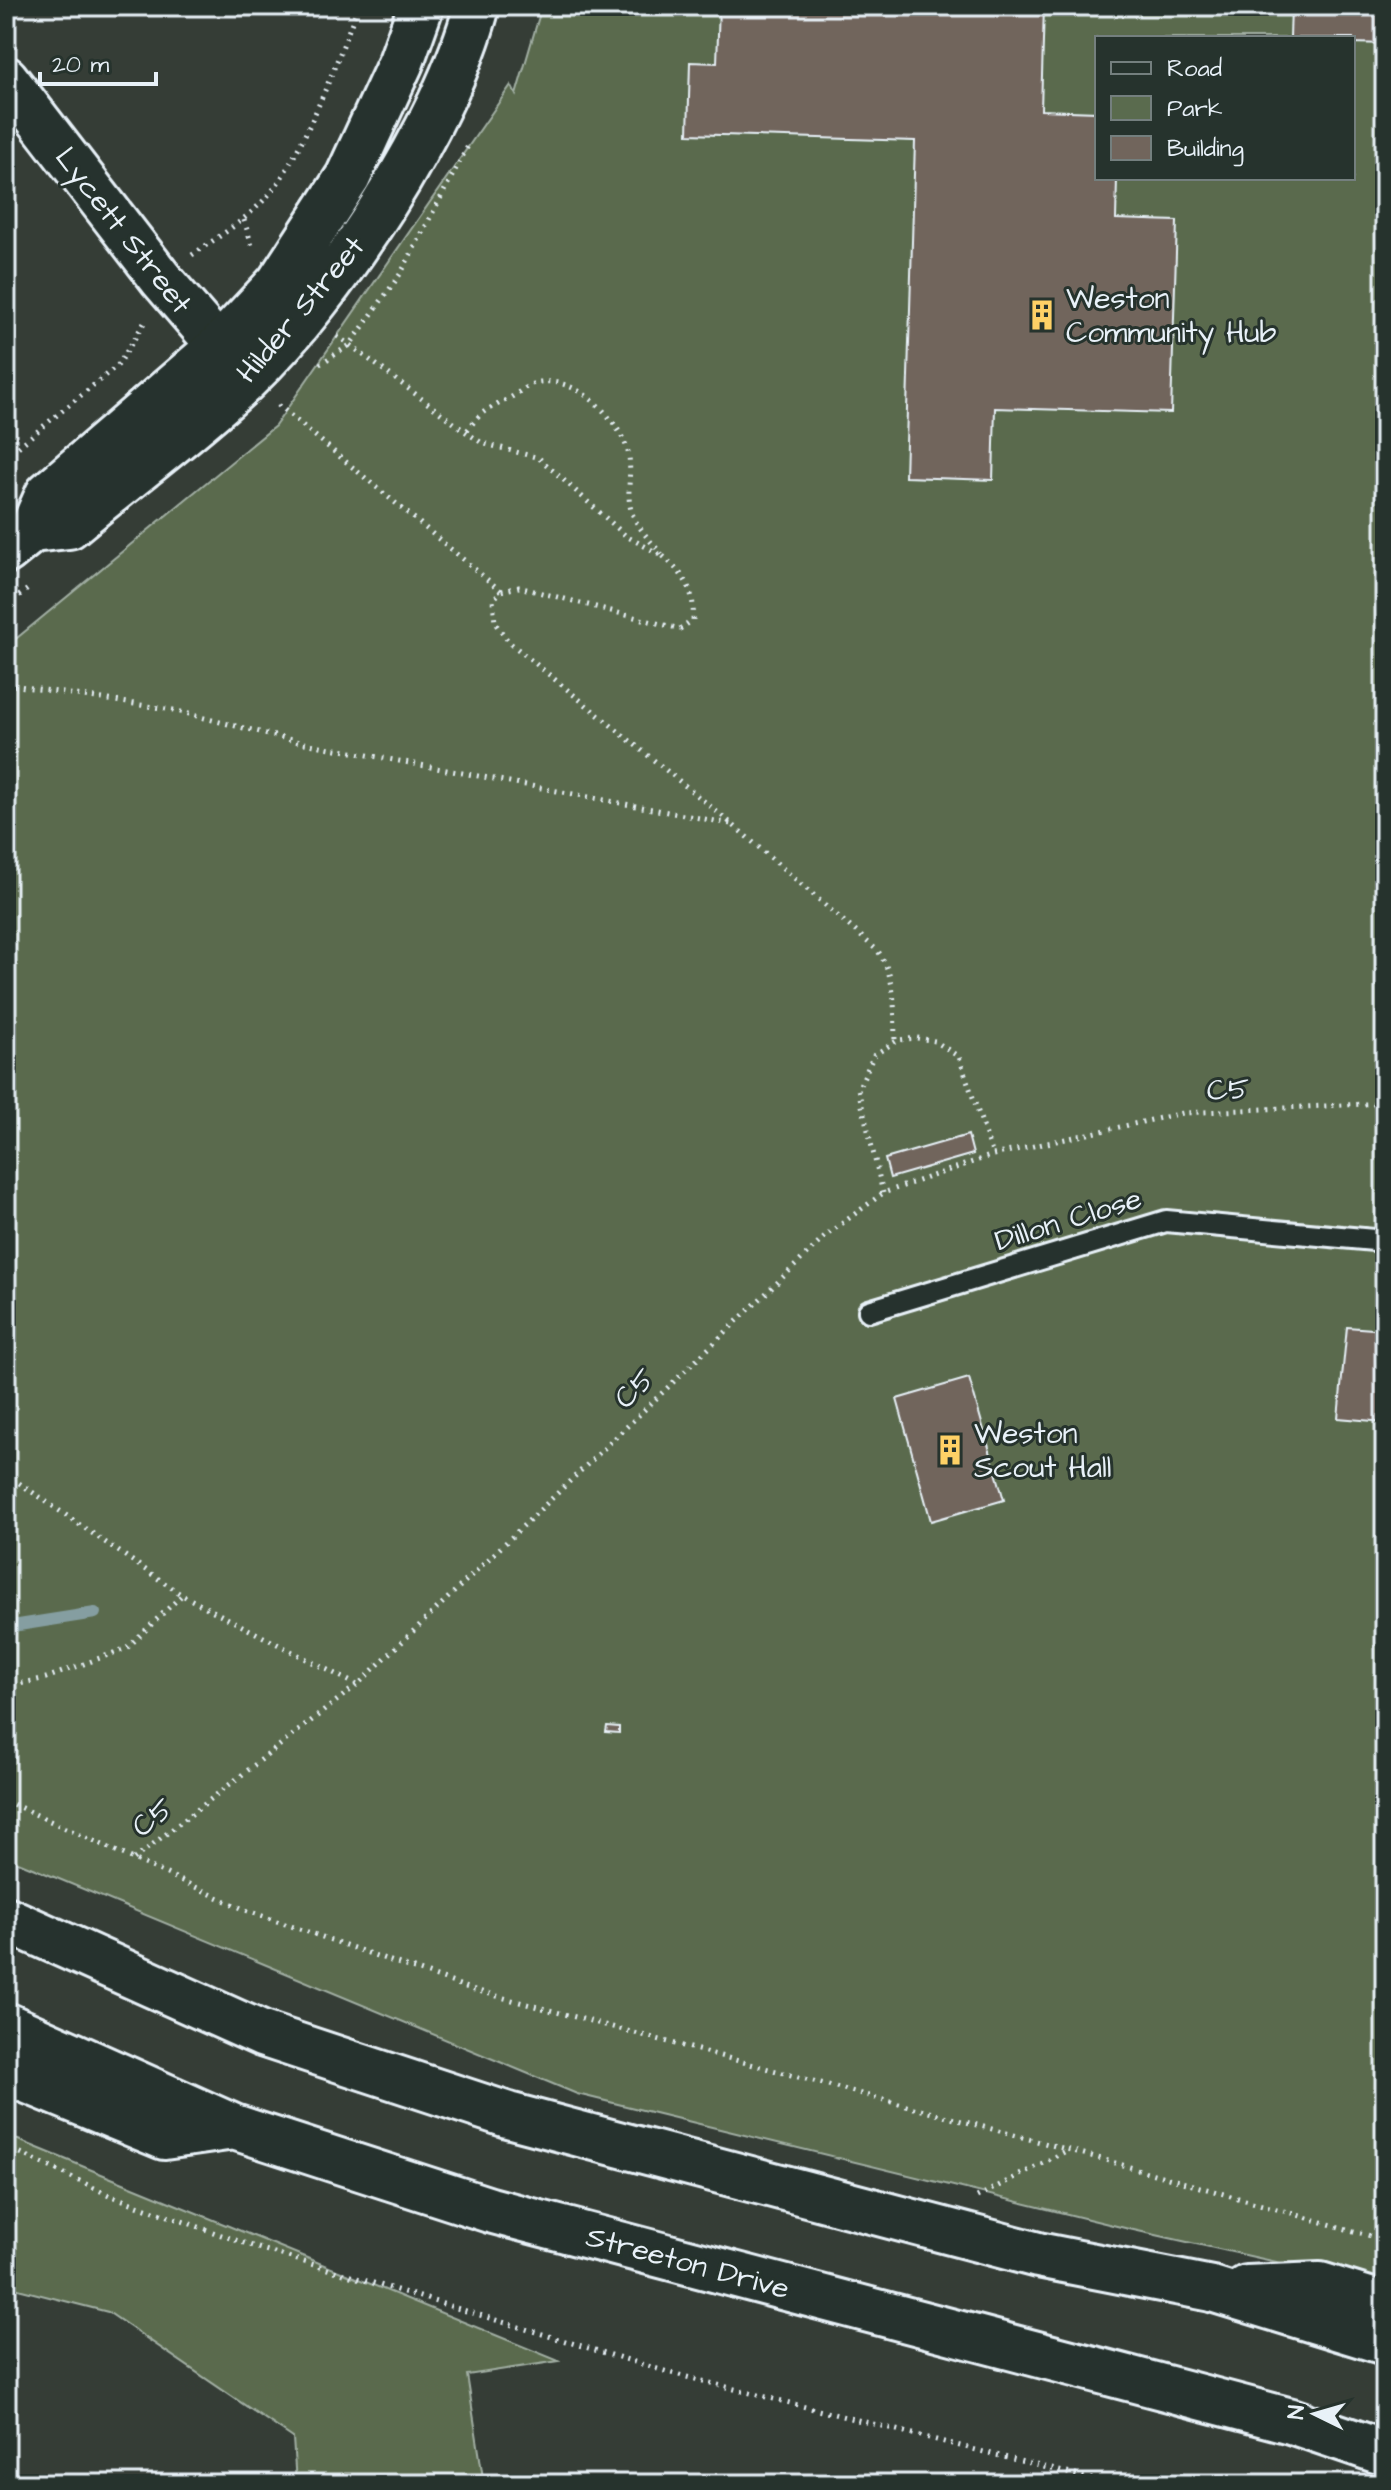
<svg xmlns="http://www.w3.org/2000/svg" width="1391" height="2490" font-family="'Architects Daughter',sans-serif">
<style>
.green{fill:#5a6b4e;stroke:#a1aea3;stroke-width:2;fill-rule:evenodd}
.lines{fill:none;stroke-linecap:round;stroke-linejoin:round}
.stream{stroke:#859ea1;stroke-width:12}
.building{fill:#71655c;stroke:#e8f1f8;stroke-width:2}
.service-casing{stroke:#e8f1f8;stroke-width:26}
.minor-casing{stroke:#e8f1f8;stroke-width:48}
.tertiary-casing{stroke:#e8f1f8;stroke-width:50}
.primary-casing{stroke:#e8f1f8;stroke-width:50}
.path{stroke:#e8f1f8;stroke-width:5;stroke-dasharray:2 6;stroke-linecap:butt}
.service{stroke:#26332d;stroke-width:20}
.minor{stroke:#26332d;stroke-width:42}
.tertiary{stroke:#26332d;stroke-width:44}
.primary{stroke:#26332d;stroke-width:44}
.labels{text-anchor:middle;stroke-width:6;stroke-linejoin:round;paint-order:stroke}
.street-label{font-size:30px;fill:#e8f1f8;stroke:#26332d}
.poi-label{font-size:30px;fill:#e8f1f8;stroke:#26332d;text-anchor:start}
</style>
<rect width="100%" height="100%" fill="#353d36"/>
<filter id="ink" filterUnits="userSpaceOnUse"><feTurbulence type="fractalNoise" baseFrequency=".0125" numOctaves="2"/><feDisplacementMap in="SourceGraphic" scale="16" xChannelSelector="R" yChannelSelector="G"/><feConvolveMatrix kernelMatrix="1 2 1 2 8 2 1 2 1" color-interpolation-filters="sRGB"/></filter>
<g filter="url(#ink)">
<!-- green -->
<path class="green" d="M542 6H1385V2292L1326 2273 1129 2229 577 2094 6 1857V647L275 426 511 85 516 95ZM1097 38H1353V178H1097Z
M6 2135 559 2361 467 2375 484 2484H296L293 2438 108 2312 6 2286Z"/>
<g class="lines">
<!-- stream -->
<path class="stream" d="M6 1627 95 1613"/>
</g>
<!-- building -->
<path class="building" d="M719 6H1044L1041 110 1097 112V178H1117L1116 219 1177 221 1171 413 995 408 993 480 905 477 915 141 688 134 690 62 717 63Z
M1291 6H1385V44L1353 43V38H1290Z
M968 1135 973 1154 890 1178 885 1159Z
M1347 1327 1385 1330V1422L1338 1418Z
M969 1378 1004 1500 931 1521 897 1399Z
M607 1726 619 1727V1733L606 1732Z"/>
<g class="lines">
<!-- service casing -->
<g class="service-casing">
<path id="service" d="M869 1311 1166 1221 1385 1241"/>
</g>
<!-- minor casing -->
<g class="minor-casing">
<path id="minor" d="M6 78 161 279 243 374"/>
</g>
<!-- tertiary casing -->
<g class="tertiary-casing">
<path id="tertiary" d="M32 530 69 526C127 477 191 431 246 379 336 293 445 126 477 6
M6 551 32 530 48 494 219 347 279 283 348 177 401 62 421 6"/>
</g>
<!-- primary casing -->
<g class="primary-casing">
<path id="primary" d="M6 1919 262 2034 508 2115 1038 2255 1212 2289 1385 2342
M6 2025 234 2127 490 2210 1291 2421 1385 2453
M6 2072 164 2137 234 2127
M1247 2288 1320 2285 1385 2305"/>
</g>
<!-- path -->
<path class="path" d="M244 220 253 249
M192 255C224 233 259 212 280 180 311 132 338 59 358 6
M337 336 350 345 466 432 482 443 539 458 626 536 663 556C652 542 636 527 631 510 625 488 635 465 625 443 611 412 577 378 540 382 528 383 518 394 508 399 484 412 484 408 466 432
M320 364 350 345 401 273 469 144
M278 405 501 591
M6 457 119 364 144 323
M663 556C685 576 695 589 693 620L680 629 519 587 501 591 493 600 495 623 509 642 732 824 878 951C897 980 894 1008 895 1042
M6 605 28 589
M6 684 173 710 299 742 731 824
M883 1193 858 1089 874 1055 898 1040 917 1038 935 1041 959 1057 993 1155
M6 1474 182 1595 357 1685
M6 1687 46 1678 127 1648 182 1595
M6 1801 248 1911 471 1989 1070 2150 1385 2240
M134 1859 357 1685 828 1234 883 1193 993 1155 1183 1113 1385 1103
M6 2146 109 2195 258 2248 671 2373 1111 2484
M977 2197 1068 2150"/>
<!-- service -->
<use href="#service" class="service"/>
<!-- minor -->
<use href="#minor" class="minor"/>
<!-- tertiary -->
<use href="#tertiary" class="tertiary"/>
<!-- primary -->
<use href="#primary" class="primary"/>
</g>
</g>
<!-- icons -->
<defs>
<g id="building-bare" transform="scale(2.4)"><path d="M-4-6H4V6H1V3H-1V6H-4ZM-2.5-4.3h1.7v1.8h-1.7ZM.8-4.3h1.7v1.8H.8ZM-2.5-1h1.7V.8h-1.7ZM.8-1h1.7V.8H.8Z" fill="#ffd166" stroke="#26332d" stroke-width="2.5" paint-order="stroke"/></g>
</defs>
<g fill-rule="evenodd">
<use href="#building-bare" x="1042" y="315"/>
<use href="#building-bare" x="950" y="1450"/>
</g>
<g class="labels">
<!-- street labels -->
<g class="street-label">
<text transform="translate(124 230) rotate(52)" y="10">Lycett Street</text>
<text transform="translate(300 309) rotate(-50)" y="10">Hilder Street</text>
<text transform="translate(1228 1089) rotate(-3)" y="10">C5</text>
<text transform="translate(1068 1219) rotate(-17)" y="10">Dillon Close</text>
<text transform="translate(634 1388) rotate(-44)" y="10">C5</text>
<text transform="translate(152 1817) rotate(-38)" y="10">C5</text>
<text transform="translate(688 2262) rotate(15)" y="10">Streeton Drive</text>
</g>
<!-- poi labels -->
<g class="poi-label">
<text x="1066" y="308">Weston<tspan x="1066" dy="34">Community Hub</tspan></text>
<text x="974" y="1443">Weston<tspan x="974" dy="34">Scout Hall</tspan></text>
</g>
</g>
<!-- margin -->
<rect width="1391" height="2490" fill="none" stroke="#26332d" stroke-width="32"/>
<rect x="16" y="16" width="1359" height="2458" fill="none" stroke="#e8f1f8" stroke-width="3" filter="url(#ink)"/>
<!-- legend -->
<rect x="1095" y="36" width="260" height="144" fill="#26332d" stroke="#747f7e" stroke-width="2"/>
<rect x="1111" y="62" width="40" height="12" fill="#26332d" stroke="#747f7e" stroke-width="2"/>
<text x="1167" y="76" font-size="24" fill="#e8f1f8">Road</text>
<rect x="1111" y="96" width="40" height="24" fill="#5a6b4e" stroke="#747f7e" stroke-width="2"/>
<text x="1167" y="116" font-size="24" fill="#e8f1f8">Park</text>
<rect x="1111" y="136" width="40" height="24" fill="#71655c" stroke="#747f7e" stroke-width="2"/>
<text x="1167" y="156" font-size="24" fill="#e8f1f8">Building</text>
<!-- north arrow -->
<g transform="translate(1315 2414) rotate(275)" stroke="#26332d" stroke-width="6" paint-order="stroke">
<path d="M0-6L14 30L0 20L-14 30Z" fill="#e8f1f8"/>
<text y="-12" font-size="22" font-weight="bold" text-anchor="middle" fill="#e8f1f8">N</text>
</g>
<!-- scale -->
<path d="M40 72v12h116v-12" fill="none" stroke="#e8f1f8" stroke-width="4"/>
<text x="52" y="72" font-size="24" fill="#e8f1f8" stroke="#26332d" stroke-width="6" paint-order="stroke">20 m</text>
</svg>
